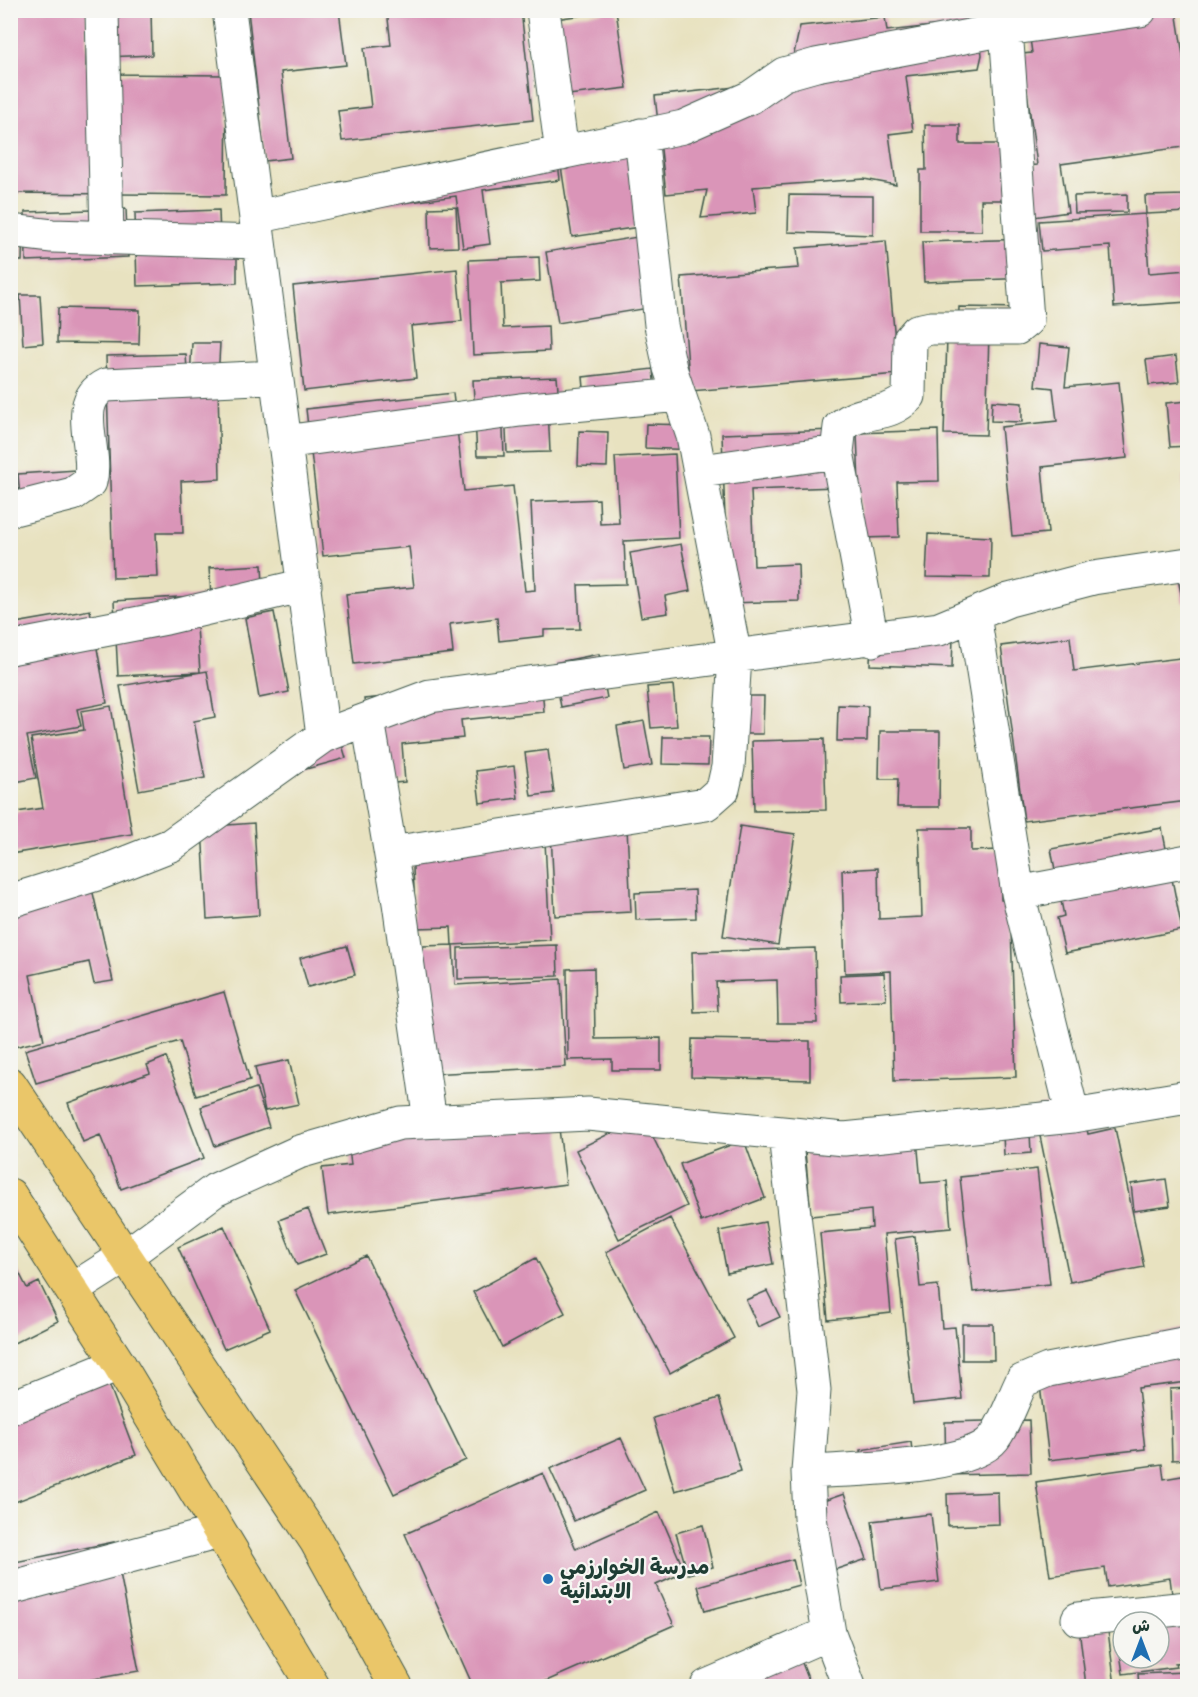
<svg xmlns="http://www.w3.org/2000/svg" width="1198" height="1697" font-family="'Gochi Hand','Playpen Sans Arabic',sans-serif">
<style>
.building{fill:#da95b8}
.lines{fill:none;stroke-linecap:round;stroke-linejoin:round}
.street-casing{stroke:#3d5649;stroke-width:35}
.primary-casing{stroke:#3d5649;stroke-width:35}
.street{stroke:#fff;stroke-width:33}
.primary{stroke:#eac669;stroke-width:33}
.poi-dot{fill:#1f6fb2;stroke:#f6f6f2;stroke-width:2}
.labels{text-anchor:middle;stroke-width:4.5;stroke-linejoin:round;paint-order:stroke}
.poi-label{font-size:21px;font-weight:bold;fill:#1f3d34;stroke:#f6f6f2;text-anchor:start}
</style>
<rect width="100%" height="100%" fill="#f6f6f2"/>
<filter id="ink" filterUnits="userSpaceOnUse"><feTurbulence type="fractalNoise" baseFrequency=".0167" numOctaves="2"/><feDisplacementMap in="SourceGraphic" scale="12" xChannelSelector="R" yChannelSelector="G"/><feConvolveMatrix kernelMatrix="1 2 1 2 8 2 1 2 1" color-interpolation-filters="sRGB"/></filter>
<filter id="wash" filterUnits="userSpaceOnUse"><feTurbulence type="fractalNoise" baseFrequency=".008" numOctaves="4" result="noise"/><feDisplacementMap in="SourceGraphic" scale="24" xChannelSelector="R" yChannelSelector="G"/><feGaussianBlur stdDeviation="1.35" result="paint"/><feColorMatrix in="noise" values="0 0 0 0 0 0 0 0 0 0 0 0 0 0 0 0 0 1.4 0 .05"/><feComposite in="paint" operator="in"/></filter>
<g filter="url(#wash)">
<rect width="100%" height="100%" fill="#e8e2c0"/>
<g id="blocks">
<!-- building -->
<path class="building" d="M10 10H87L86 66H103V74L227 75 226 195 10 193Z
M104 10H151L152 55 106 57Z
M248 10H339L346 65 281 72 291 158 265 161Z
M387 10H521L533 120 342 141 338 111 371 107 364 48 391 45Z
M616 10 627 88 560 96 549 20Z
M1073 10H1176L1188 88V212L1146 214 1145 196 1185 195 1183 147 1061 164 1068 212 1034 217 1027 166 1037 165 1022 54 1032 53 1027 17Z
M885 17 887 31 978 21 982 55 979 68 906 76 913 131 889 134 896 185 864 179 753 187 756 213 701 218 707 190 666 194 655 96 788 81 800 26Z
M925 125H960V144H1016V200H981L982 231H920V170H926Z
M631 135 646 226 572 237 558 147Z
M557 153 560 180 483 190 490 244 463 248 456 196 343 211 339 182Z
M1127 194V212L1075 213 1074 196Z
M789 195 873 196V235L788 232Z
M456 207 458 247 430 248 429 208Z
M126 209 128 257 26 261 25 212Z
M219 210 220 238 237 237V283L137 286 135 213Z
M1145 214 1149 273 1188 270V302L1114 307 1110 246 1042 251 1039 221Z
M10 216H23L22 261H10Z
M637 237 649 308 558 323 546 252Z
M1030 239 1031 278 924 282 922 242Z
M886 241 898 374 690 391 681 277 799 268 797 248Z
M539 257 540 281 501 283 503 328 548 326 549 351 473 355 469 260Z
M457 269 462 321 411 326 416 378 304 391 293 286Z
M20 295H40L43 343 23 345Z
M959 307 1032 308 989 334 986 435 944 434 947 337H958Z
M58 308 140 310 139 344 57 343Z
M192 343H220L218 380 190 378Z
M1039 344 1069 347 1065 387 1119 382 1127 458 1042 467 1048 533 1012 536 1001 427 1057 421 1053 388 1035 386Z
M186 354 188 386 218 385 220 479 181 481 183 533H156L158 577 113 578 106 356Z
M1176 356 1179 382 1149 385 1146 360Z
M653 369 655 391 585 399 583 377Z
M557 377 559 402 502 404 504 456H477L473 380Z
M453 393 464 491 513 486 525 591 535 590 531 502 599 499 600 524 619 523 615 457 675 454 679 538 624 541 626 584 578 585 580 629 544 630V636L499 641 497 618 450 624 453 653 354 664 346 594 414 587 409 547 323 556 306 409Z
M992 401 1022 403V422L991 421Z
M1188 401V446L1170 447 1166 403Z
M548 407 550 452 507 453 505 408Z
M646 424 696 425 695 450 645 448Z
M835 430 837 487 751 490 754 566 798 564 799 601 728 603 722 434Z
M938 430 939 481 897 482 899 537 861 538 857 433Z
M579 431 608 432 607 467 578 466Z
M76 470 77 494 20 498 18 474Z
M1188 476V507H1185L1183 477Z
M928 534 991 537 990 578 926 577Z
M681 544 690 591 665 596 668 613 641 617 630 553Z
M1188 553V602L1183 603 1173 555Z
M262 565 264 607 196 611 200 672 118 676 114 601 211 595 209 568Z
M90 610 107 703 77 709 81 726 27 736 36 778 10 783V624Z
M274 612 289 692 259 698 245 618Z
M871 635 953 637 952 668 870 665Z
M1070 637 1074 671 1188 657V801L1024 821 1001 646Z
M599 654 607 698 561 707 553 663Z
M207 671 215 717 194 721 205 778 139 790 120 686Z
M541 671 544 712 461 720 463 738 402 744 405 782 372 785 364 699 459 690Z
M673 685 677 726 651 728 647 687Z
M736 696H764L763 734H735Z
M838 705 868 706 867 741H837Z
M111 706 132 834 10 854V813L43 808 31 738 84 730 81 711Z
M644 721 652 765 624 770 617 726Z
M338 731 346 758 292 773Z
M880 731H940L939 807H897L898 779H879Z
M663 737H709L708 765 662 764Z
M824 739 826 810 754 811 752 741Z
M548 750 554 793 531 796 525 753Z
M514 766 518 798 480 803 476 771Z
M254 823 259 915 207 919 202 827Z
M740 826 795 834 778 945 723 936Z
M627 828 631 912 555 916 551 832Z
M919 828H971V851L1000 850 1001 900H1010L1016 1077 894 1081 891 971 845 973 842 870 878 868 879 919 922 917Z
M1162 828 1182 930 1065 953 1057 918 1064 916 1051 849Z
M545 841 550 940 452 945 451 927 416 928 412 848Z
M88 871 113 981 94 984 89 962 30 975 44 1040 10 1048V888Z
M695 890 696 918 636 920 635 893Z
M453 945 455 985 561 979 566 1067 429 1074 423 946Z
M557 945 558 976 458 979V948Z
M347 946 355 975 308 987 300 958Z
M815 948 817 1023H778L777 980 716 982 718 1011 694 1012 692 952Z
M594 968 595 1039 661 1038V1070H612V1059L568 1060 567 969Z
M884 973 886 1000 841 1002 840 975Z
M224 992 250 1080 196 1096 180 1041 36 1083 25 1050Z
M692 1039 810 1041V1080L691 1077Z
M166 1057 204 1158 121 1189 100 1135 83 1142 68 1103 150 1073 147 1065Z
M289 1060 299 1104 265 1111 255 1067Z
M256 1088 269 1127 215 1146 201 1107Z
M1080 1097 1088 1134 1115 1128 1144 1267 1070 1282 1034 1107Z
M1029 1112 1031 1153 1004 1155 1002 1113Z
M557 1113 566 1184 328 1215 322 1168 351 1165 348 1140Z
M643 1117 687 1206 619 1239 576 1150Z
M917 1139 921 1183 947 1181 951 1228 884 1234 891 1313 828 1320 820 1233 872 1228 871 1210 811 1216 805 1151Z
M744 1140 765 1198 701 1222 680 1164Z
M1037 1169 1050 1284 973 1292 960 1177Z
M1166 1179 1170 1206 1134 1211 1131 1184Z
M308 1209 326 1254 297 1265 279 1220Z
M670 1218 734 1338 670 1373 606 1252Z
M765 1222 773 1264 727 1273 719 1231Z
M224 1226 270 1329 224 1349 178 1247Z
M915 1236 920 1287 938 1285 942 1328 955 1327 962 1399 913 1404 895 1239Z
M10 1255 27 1288 39 1282 58 1321 10 1345Z
M366 1256 466 1460 394 1494 295 1290Z
M536 1258 565 1313 502 1347 473 1292Z
M767 1291 780 1317 758 1327 746 1300Z
M962 1324H993L994 1360H962Z
M1188 1328V1382L1138 1388 1145 1449 1049 1460 1037 1360Z
M101 1363 136 1455 10 1504V1397Z
M1188 1388V1459L1172 1460 1170 1389Z
M719 1398 741 1471 675 1491 653 1418Z
M1029 1420 1031 1473 946 1475 945 1422Z
M621 1438 645 1490 574 1521 550 1469Z
M911 1442 915 1476 866 1483 860 1450Z
M1162 1464 1164 1479 1188 1475V1592L1172 1594 1170 1578 1108 1587 1105 1568 1050 1576 1036 1482Z
M543 1473 576 1549 659 1512 685 1572 656 1585 674 1625 535 1686H473L405 1534Z
M998 1492 999 1524 948 1526 947 1494Z
M844 1494 867 1559 834 1570 812 1505Z
M931 1514 939 1582 881 1589 872 1521Z
M703 1525 713 1567 688 1574 676 1533Z
M114 1542 139 1671 55 1686H10V1563Z
M793 1559 799 1585 705 1611 698 1586Z
M1188 1614V1662L1175 1663 1176 1667 1123 1674 1116 1624 1123 1623V1658H1159V1622Z
M1106 1615 1115 1686H1086L1078 1619Z
M797 1650 811 1686H699Z
M1185 1672V1686H1139L1138 1674Z"/>
</g>
</g>
<g filter="url(#ink)">
<use href="#blocks" fill-opacity="0" stroke="#3d5649" stroke-width="1.5"/>
<g class="lines">
<!-- street casing -->
<g class="street-casing">
<path id="street" d="M102 10 107 238
M229 10 323 736
M543 10 562 153
M256 217 683 127 751 97 784 74 816 65 1006 29 1140 10
M10 231 52 236 259 242
M284 442 520 410 679 395
M837 452 872 640
M701 471 837 452 840 427C865 406 886 420 909 396L910 339 917 331 931 328H1017L1027 320 1006 29
M10 510 73 494 90 482C99 450 70 402 106 385L276 377
M974 615 1018 893 1073 1116
M10 648 166 618 305 585
M368 720 399 903 430 1121
M391 853 706 804 723 789 728 767 735 657 693 436 670 368 661 325 641 135
M1018 893 1188 861
M10 901 100 873 171 845 323 736 430 696 939 629 1009 600 1093 578 1188 564
M72 1290 127 1255 215 1190 299 1152 400 1123 588 1114 844 1139 1073 1116 1188 1097
M10 1408 119 1364
M808 1472C847 1469 970 1470 994 1438 1006 1422 1013 1399 1022 1381L1048 1370 1188 1343
M10 1588 219 1532
M1078 1619 1188 1608
M829 1633 849 1686
M707 1686 829 1633 810 1518 808 1472 814 1390 785 1135"/>
</g>
<!-- primary casing -->
<g class="primary-casing">
<path id="primary" d="M10 1084 316 1541 396 1686
M10 1195 119 1364 313 1686"/>
</g>
<!-- street -->
<use href="#street" class="street"/>
<!-- primary -->
<use href="#primary" class="primary"/>
</g>
</g>
<!-- markers -->
<circle class="poi-dot" cx="548" cy="1579" r="6"/>
<g class="labels">
<!-- poi labels -->
<g class="poi-label">
<text x="560" y="1574">مدرسة الخوارزمي<tspan x="560" dy="24">الابتدائية</tspan></text>
</g>
</g>
<!-- margin -->
<rect width="1198" height="1697" fill="none" stroke="#f6f6f2" stroke-width="36"/>
<!-- north arrow -->
<g transform="translate(1141 1640)"><circle r="28" fill="#f6f6f2" stroke="#a0aca6" stroke-width="1.5"/>
<path d="M0-4.5L10 22L0 15L-10 22Z" fill="#1f6fb2"/>
<text y="-9" font-size="16" font-weight="bold" text-anchor="middle" fill="#1f3d34">ش</text>
</g>
</svg>
